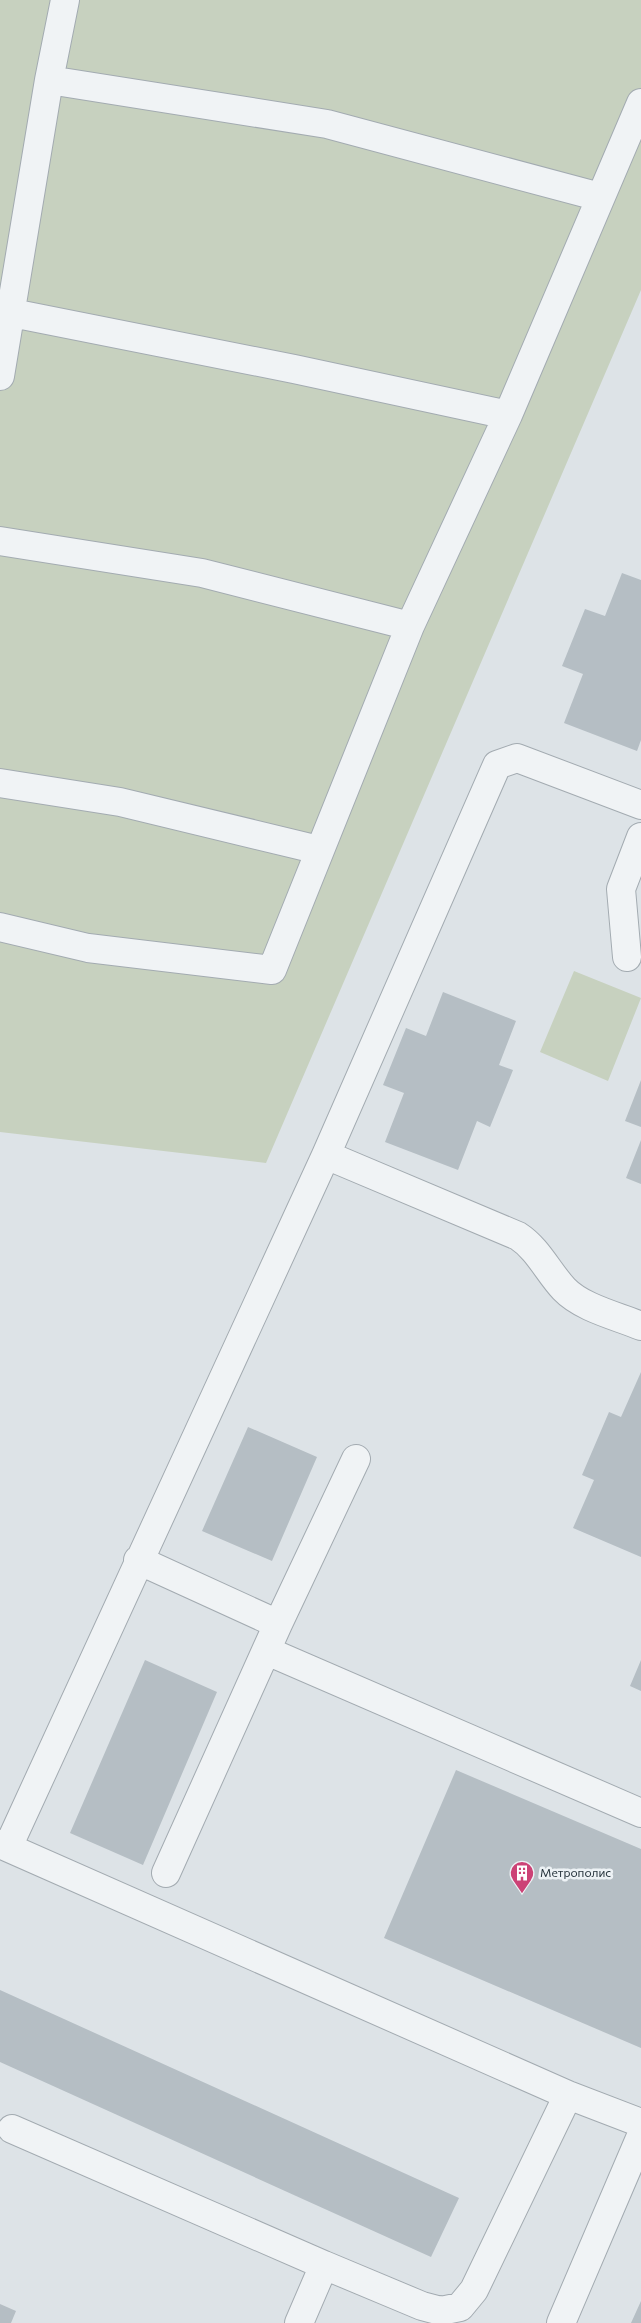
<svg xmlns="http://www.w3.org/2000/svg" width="641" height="2323" font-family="Commissioner,sans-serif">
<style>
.green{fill:#c7d1bf}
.building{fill:#b5bec4}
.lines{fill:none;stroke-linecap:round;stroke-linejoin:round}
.minor-casing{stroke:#a3abb1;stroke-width:30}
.minor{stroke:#f0f3f5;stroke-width:28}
.labels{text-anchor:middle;stroke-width:5;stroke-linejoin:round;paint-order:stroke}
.poi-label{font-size:12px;fill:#27343d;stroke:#edf2f5;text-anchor:start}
</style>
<rect width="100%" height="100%" fill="#dde3e7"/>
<!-- green -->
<path class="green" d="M0 0H641V290L266 1163 0 1132Z
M574 971 641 998 608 1081 540 1052Z"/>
<!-- building -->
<path class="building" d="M622 573 641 580V740L637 751 564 723 583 674 562 666 585 609 605 616Z
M443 992 516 1021 499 1065 513 1070 490 1127 477 1121 458 1170 385 1142 404 1093 383 1085 406 1028 426 1036Z
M641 1080V1127L625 1121Z
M641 1140V1184L626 1178Z
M641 1372V1557L573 1528 594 1480 582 1475 609 1412 621 1417Z
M248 1427 317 1457 272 1561 202 1531Z
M145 1660 217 1692 143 1865 70 1833Z
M641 1660V1691L630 1686Z
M456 1770 641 1849V2048L384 1938Z
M0 1990 459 2198 431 2257 0 2062Z
M641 2301V2323H631Z
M0 2304 16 2311 11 2323H0Z"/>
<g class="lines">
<!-- minor casing -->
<g class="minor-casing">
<path id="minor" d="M49 80 327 124 600 197
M12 313 294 369 508 415
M0 376 49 80 65 0
M0 541 202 573 410 626
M0 783 120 802 319 850
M0 927 88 948 272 970 410 626 508 415 641 103
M627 957 621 889 641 837
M326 1155 518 1236C538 1249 548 1272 564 1289 582 1308 617 1316 641 1326
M138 1560 278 1624
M267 1651 641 1813
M0 1844 568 2095 641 2123
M8 1847 326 1155 497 765 517 758 641 805
M166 1873 278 1624 356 1459
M12 2129 324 2265
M299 2323 324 2265 422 2306 441 2311 460 2307 474 2290 568 2095
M561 2323 641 2136"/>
</g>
<!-- minor -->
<use href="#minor" class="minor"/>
</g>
<!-- icons -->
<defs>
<g id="building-pin" transform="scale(1.25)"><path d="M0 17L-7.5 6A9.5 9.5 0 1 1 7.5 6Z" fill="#cc4276" stroke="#edf2f5"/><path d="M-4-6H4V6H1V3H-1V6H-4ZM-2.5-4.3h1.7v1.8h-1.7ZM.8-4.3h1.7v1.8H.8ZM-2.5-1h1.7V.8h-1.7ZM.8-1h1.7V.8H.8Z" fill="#fff"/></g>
</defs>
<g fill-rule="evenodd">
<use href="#building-pin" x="522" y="1873"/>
</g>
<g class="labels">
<!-- poi labels -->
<g class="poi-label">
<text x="540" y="1877">Метрополис</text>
</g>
</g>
</svg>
